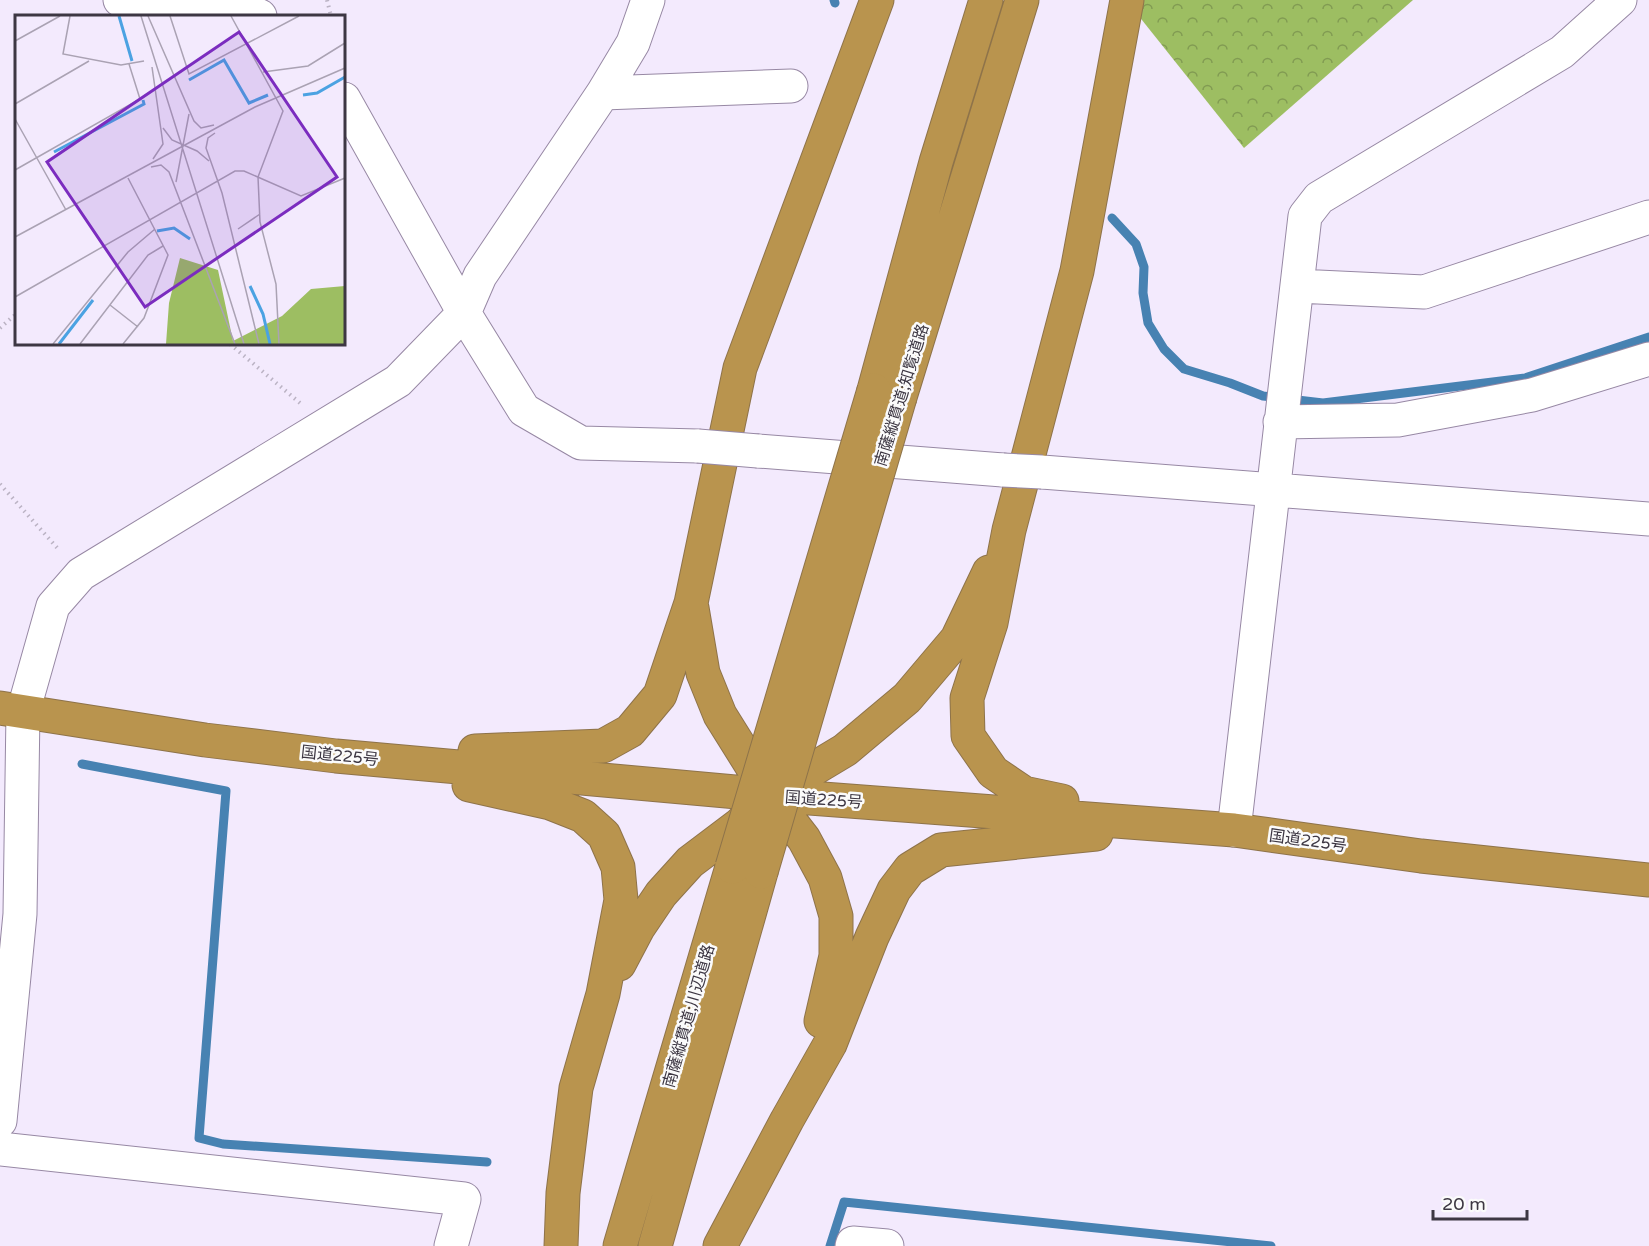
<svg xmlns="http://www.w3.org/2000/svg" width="1649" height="1246" font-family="'Varela Round','Noto Sans JP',sans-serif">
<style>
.forest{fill:url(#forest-crowns)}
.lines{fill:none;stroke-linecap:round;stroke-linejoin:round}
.stream{stroke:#4782b2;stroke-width:9}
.minor-casing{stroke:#9788a4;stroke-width:35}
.highway-casing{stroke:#8e734a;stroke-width:35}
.path{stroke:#bbb3c4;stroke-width:4;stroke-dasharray:1.5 4.5;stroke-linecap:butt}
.minor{stroke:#fff;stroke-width:33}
.highway{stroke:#b9944e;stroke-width:33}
.minor-bridge-casing{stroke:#9788a4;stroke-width:35;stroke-linecap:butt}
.highway-bridge-casing{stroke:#8e734a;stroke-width:35;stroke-linecap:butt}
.minor-bridge{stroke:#fff;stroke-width:33}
.highway-bridge{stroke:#b9944e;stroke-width:33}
.labels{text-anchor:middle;stroke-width:5;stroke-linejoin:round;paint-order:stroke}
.street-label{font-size:16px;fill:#3d3743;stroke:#fbfbfb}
.inset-river{fill:none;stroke:#4ba2e2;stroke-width:3}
.inset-road{fill:none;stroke:#aaa2b3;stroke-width:1.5}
.view{fill:#7b2cbf;fill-opacity:0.15;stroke:#7b2cbf;stroke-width:3}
.inset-edge{fill:none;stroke:#3d3743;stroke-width:3}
</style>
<defs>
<pattern id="forest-crowns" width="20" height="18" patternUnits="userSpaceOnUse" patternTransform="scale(1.5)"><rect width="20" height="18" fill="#9dbe62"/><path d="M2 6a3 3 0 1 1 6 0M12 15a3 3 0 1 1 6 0" fill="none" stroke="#819b52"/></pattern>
</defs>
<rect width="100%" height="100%" fill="#f3eafd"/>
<!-- forest -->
<path class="forest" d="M1126 0H1413L1244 148Z"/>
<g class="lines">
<!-- stream -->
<path class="stream" d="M834 0 835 3
M1112 218 1136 244 1144 267 1143 293 1148 323 1164 349 1184 369 1230 383 1263 396 1323 403 1525 378 1649 337
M82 764 226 791 199 1138 223 1144 487 1162
M830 1246 844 1202 1271 1246"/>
<!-- minor casing -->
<g class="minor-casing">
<path id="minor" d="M120 0 145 8 219 4 251 12 260 16
M603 93 791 86
M344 99 464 313 524 410 581 443 698 446
M1297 286 1424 292 1649 217
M1280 422 1398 420 1532 395 1649 359
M758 451 1003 470
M1042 472 1649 519
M1234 830 1305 216 1319 198 1562 52 1620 0
M0 1121 20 914 23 712 53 606 81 574 398 381 464 313 480 276 603 93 633 43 648 0
M0 1149 464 1199 451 1246
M852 1246 853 1243 887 1246"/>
</g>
<!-- highway casing -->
<g class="highway-casing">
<path id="highway" d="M874 390 936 162 986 0
M900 397 1022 0
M692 608 703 673 720 715 770 795 804 839 825 878 836 916V956L821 1021
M0 708 205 740 336 756 770 795 1234 830 1421 856 1649 880
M475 751 603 746 630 731 660 695 691 603 740 368 877 0
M469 785 550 803 583 816 604 835 618 867 621 900 603 994 576 1088 563 1193 561 1246
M1062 801 1024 793 993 772 968 736 967 698 991 623 1009 530 1077 271 1127 0
M619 964 638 928 661 894 690 862 739 825 770 795 845 750 907 698 957 639 989 572
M620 1246 732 867
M655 1246 761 872
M720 1246 787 1120 830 1044 872 937 894 890 910 869 941 850 1096 834"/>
</g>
<!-- path -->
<path class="path" d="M327 0 331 16
M0 328 16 314
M230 344 300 403
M0 484 60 551"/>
<!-- minor -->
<use href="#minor" class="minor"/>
<!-- highway -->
<use href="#highway" class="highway"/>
<!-- minor-bridge casing -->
<g class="minor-bridge-casing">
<path id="minor-bridge" d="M698 446 758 451
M1003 470 1042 472"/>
</g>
<!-- highway-bridge casing -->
<g class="highway-bridge-casing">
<path id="highway-bridge" d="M732 867 874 390
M761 872 900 397"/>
</g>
<!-- minor-bridge -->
<use href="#minor-bridge" class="minor-bridge"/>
<!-- highway-bridge -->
<use href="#highway-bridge" class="highway-bridge"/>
</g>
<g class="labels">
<!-- street labels -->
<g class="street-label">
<text transform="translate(901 395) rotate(-73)" y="6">南薩縦貫道;知覧道路</text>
<text transform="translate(340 755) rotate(6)" y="6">国道225号</text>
<text transform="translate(824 799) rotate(4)" y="6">国道225号</text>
<text transform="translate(1308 840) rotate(8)" y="6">国道225号</text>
<text transform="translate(688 1016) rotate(-74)" y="6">南薩縦貫道;川辺道路</text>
</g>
</g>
<!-- overview -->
<g transform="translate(15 15)">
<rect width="330" height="330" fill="#f3eafd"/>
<path d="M165 243 203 255 218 326 267 301 296 274 330 271V329H151L154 288Z" fill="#9dbe62"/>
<path class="inset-river" d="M104 1 117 46M174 65 209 45 234 88 253 80M288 80 302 78 330 62M39 137 129 89 128 85M142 216 159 213 175 224M235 271 248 299 255 329M44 329 78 285"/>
<path class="inset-road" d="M55 1 48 39 106 50 129 46M126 1 229 329M133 1 179 106 186 113 199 110M155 1 174 59 284 1M216 1 268 96 243 162 245 207 261 269 264 329M0 26 45 1M137 52 148 129 138 144M248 57 293 51 330 28M0 89 74 46M0 104 51 195M148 113 157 125 182 136 194 146M200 118 193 123 191 133 207 178 244 329M136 152 146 150 154 157 220 329M0 155 125 84 114 49M161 167 174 99M223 214 245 199M0 222 240 92 330 53M0 282 220 156H229L286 181 330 163M95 290 123 312M38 329 113 237 140 214M65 329 133 240 148 231M108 329 129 303 153 240 113 163"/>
<path class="view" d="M224 17 322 162 130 292 32 147Z"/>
<rect width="330" height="330" class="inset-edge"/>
</g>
<!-- scale -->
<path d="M1433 1210v9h94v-9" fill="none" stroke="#3d3743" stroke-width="3"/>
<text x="1442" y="1210" font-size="18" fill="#3d3743" stroke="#fbfbfb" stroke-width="4.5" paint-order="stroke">20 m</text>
</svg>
